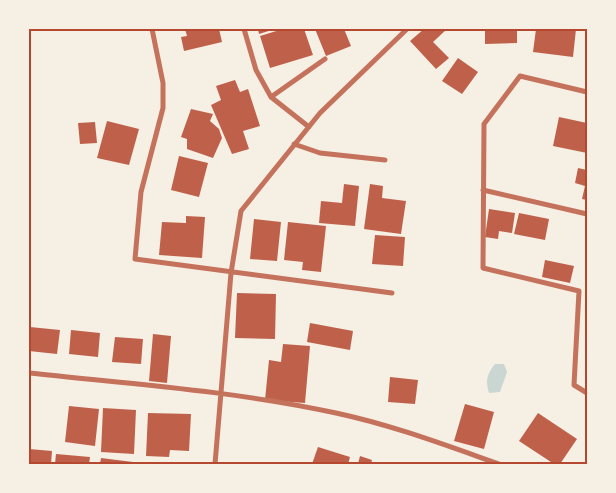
<svg xmlns="http://www.w3.org/2000/svg" width="616" height="493" font-family="Montserrat,sans-serif">
<style>
.water{fill:#c9d6d2}
.building{fill:#bf614a}
.lines{fill:none;stroke-linecap:round;stroke-linejoin:round}
.minor{stroke:#c5725c;stroke-width:5}
.neatline{fill:none;stroke:#b5482f;stroke-width:2}
</style>
<rect width="100%" height="100%" fill="#f6efe4"/>
<!-- water -->
<path class="water" d="M495 364H504L507 372 500 392 489 393C485 380 487 374 495 364Z"/>
<!-- building -->
<path class="building" d="M185 29H219L222 42 184 51 181 37 187 36Z
M258 29H275L259 34Z
M283 29H304L313 55 270 68 260 36Z
M315 29H344L351 46 326 56Z
M424 29H447L433 42 449 58 436 69 410 41Z
M485 29H517V43L485 44Z
M536 29H576L573 57 533 52Z
M458 58 478 72 462 94 442 81Z
M235 80 240 92 248 89 260 126 243 131 249 149 232 154 211 105 221 100 216 86Z
M191 109 213 114 210 121 219 129 222 138 213 158 187 149V139L181 137Z
M559 117 587 123V153L553 146Z
M107 121 139 129 129 165 97 158Z
M95 122 97 143 80 144 78 123Z
M179 156 208 163 199 197 171 190Z
M578 168 587 170V200L582 199 585 186 575 183Z
M344 184 359 186 355 226 319 223 321 201 342 203Z
M370 184 383 186 382 198 406 201 401 234 364 229Z
M489 209 515 213 512 233 499 231 498 239 485 237Z
M519 213 549 219 545 240 514 234Z
M186 216 205 217 202 258 159 255 162 222 186 223Z
M254 219 281 222 277 261 250 259Z
M288 222 326 226 321 272 302 270 303 262 284 260Z
M375 235 405 237 403 266 372 264Z
M545 260 574 266 570 283 542 277Z
M237 293 276 294 275 339 235 338Z
M310 323 353 331 350 350 307 342Z
M30 327 60 330 57 354 29 351Z
M71 330 100 333 98 357 69 354Z
M153 334 171 336 167 383 149 381Z
M115 337 143 339 141 364 112 362Z
M283 344 310 346 305 403 265 400 269 360 281 362Z
M390 377 418 380 415 404 388 402Z
M465 404 494 412 484 449 454 441Z
M69 406 99 409 95 446 65 442Z
M103 408 136 410 134 454 101 452Z
M148 413 191 414 189 451 170 450 169 457 146 456Z
M538 413 577 439 560 464H554L519 441Z
M318 447 350 457 348 464H312Z
M29 449 52 451 51 464H29Z
M56 454 90 457 89 464H55Z
M360 456 372 460 371 464H358Z
M101 458 133 462V464H100Z"/>
<g class="lines">
<!-- minor -->
<path class="minor" d="M152 29 163 83V108L141 192 135 259 392 293
M244 29 256 70 271 97 309 127
M587 92 520 76 484 124 483 268 579 291 574 385 587 393
M271 97 325 59
M294 144 320 153 385 160
M483 190 587 214
M29 373C131 384 235 391 336 413 392 425 445 445 499 464
M215 464 231 273 241 211 320 113 407 29"/>
</g>
<!-- border -->
<rect width="616" height="493" fill="none" stroke="#f6efe4" stroke-width="60"/>
<rect x="30" y="30" width="556" height="433" class="neatline"/>
</svg>
